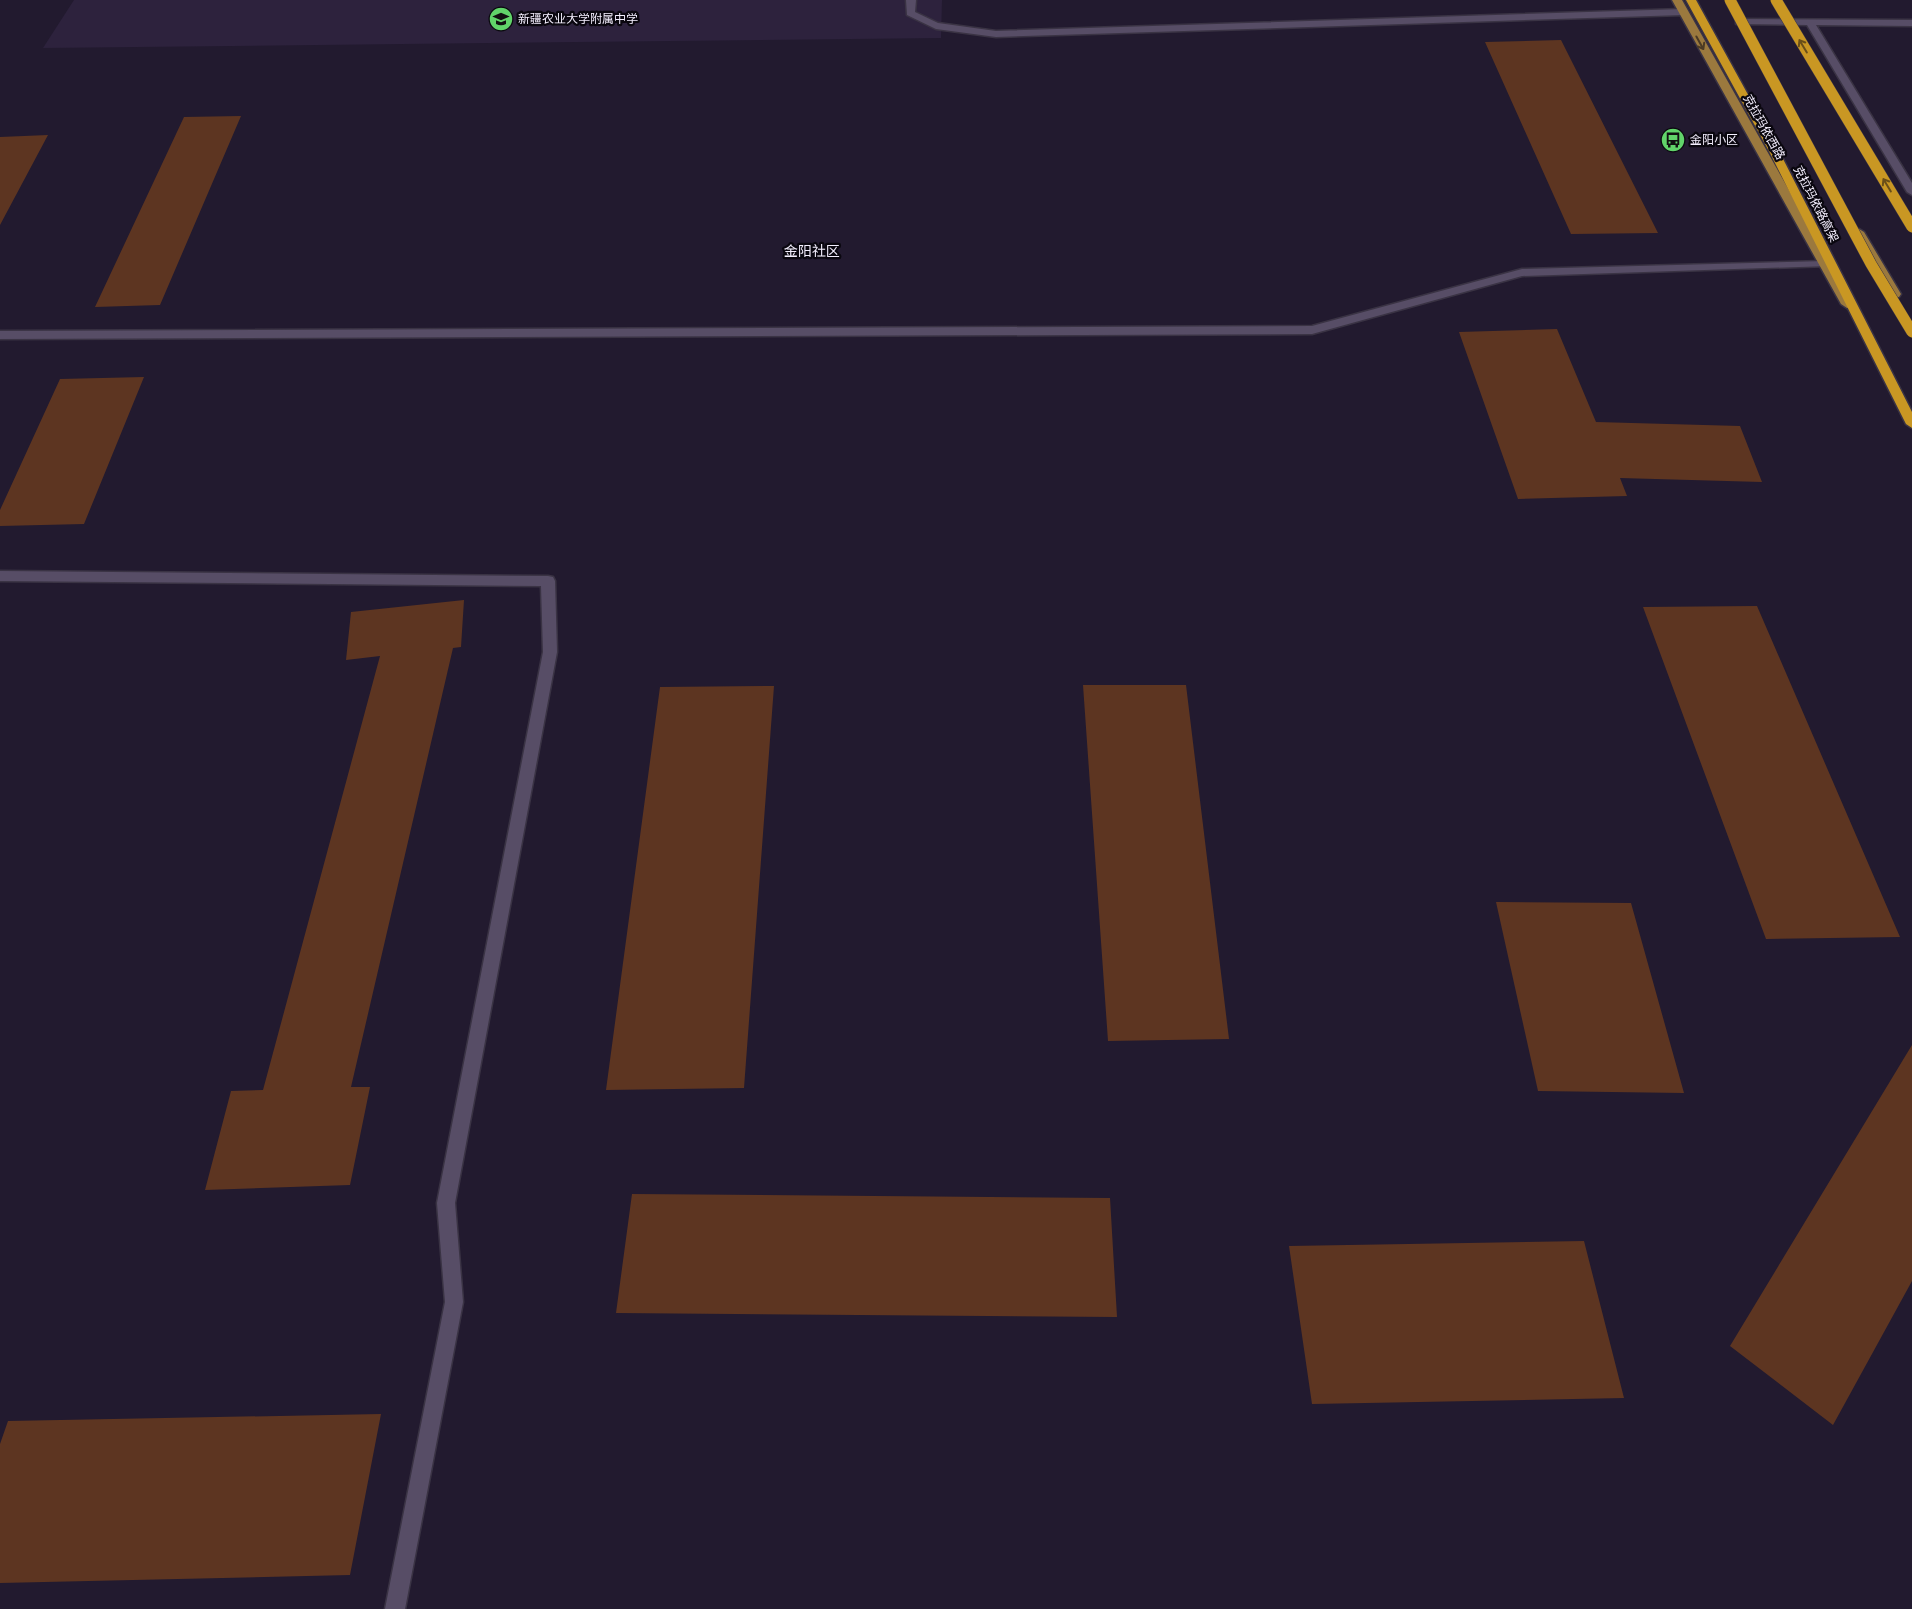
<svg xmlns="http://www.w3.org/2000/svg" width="1912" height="1609" font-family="'Sofia Sans Condensed','Noto Sans SC',sans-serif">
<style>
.built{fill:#2d223d}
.building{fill:#5d3521}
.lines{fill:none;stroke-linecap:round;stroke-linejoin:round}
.minor-casing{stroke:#3a3344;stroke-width:3}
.major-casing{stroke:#3a3344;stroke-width:3}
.highway-casing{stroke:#3a3344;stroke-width:3}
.minor{fill:#574d66;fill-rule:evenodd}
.major{fill:#9b793e;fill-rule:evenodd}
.highway{fill:#c99723;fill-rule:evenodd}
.highway-bridge-casing{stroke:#3a3344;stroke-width:12;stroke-linecap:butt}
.highway-bridge{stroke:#c99723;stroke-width:11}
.oneway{stroke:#4b3a24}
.oneway2{stroke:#6a4f19}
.labels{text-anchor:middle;stroke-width:4.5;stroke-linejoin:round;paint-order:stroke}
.far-poi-label{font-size:12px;fill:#f4effe;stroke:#0a070f;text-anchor:start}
.far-street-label{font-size:12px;fill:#f4effe;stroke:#0a070f}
.far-neighbourhood-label{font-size:14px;fill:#f4effe;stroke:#0a070f}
</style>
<rect width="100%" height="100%" fill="#221a2f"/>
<!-- built -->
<path class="built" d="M74 0H942L941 38 43 48Z"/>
<!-- building -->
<path class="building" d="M1561 40 1658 233 1571 234 1485 42Z
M241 116 160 305 95 307 184 117Z
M48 135 0 225V137Z
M1557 329 1596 422 1740 426 1762 482 1620 478 1627 496 1518 499 1459 332Z
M144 377 84 524 0 526V510L60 379Z
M464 600 461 647 453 648 351 1087H370L350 1185 205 1190 231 1091 263 1090 380 656 346 660 351 612Z
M1757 606 1900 937 1766 939 1643 607Z
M1083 685H1186L1229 1039 1108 1041Z
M774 686 744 1088 606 1090 660 687Z
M1496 902 1631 903 1684 1093 1538 1091Z
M1912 1045V1281L1833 1425 1730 1346Z
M632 1194 1110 1198 1117 1317 616 1313Z
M1584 1241 1624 1398 1312 1404 1289 1246Z
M381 1414 350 1575 0 1583V1444L8 1421Z"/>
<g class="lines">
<!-- minor casing -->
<g class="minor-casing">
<path id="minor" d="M906 0H916L915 12 938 23 996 31 1683 9 1688 12 1683 15 996 37 936 29 907 15Z
M1739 19 1912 20V26L1816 25 1912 183V195L1907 192 1807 25 1736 24V20Z
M1825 261 1829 262 1831 264 1829 266 1522 276 1312 334 0 339V331L1312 326 1522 269Z
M0 571 548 576 553 577 555 581 557 652 455 1203 463 1302 405 1609H385L445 1302 437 1203 543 652 541 586 0 581Z"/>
</g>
<!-- major casing -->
<g class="major-casing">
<path id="major" d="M1672 0H1682L1853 304 1851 307 1847 308 1841 304Z
M1859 229 1864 232 1901 294 1899 297H1891L1889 294 1854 232Z"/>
</g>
<!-- highway casing -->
<g class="highway-casing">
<path id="highway" d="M1686 0H1696L1780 153 1912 412V428L1906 424 1770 153Z"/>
</g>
<!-- minor -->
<use href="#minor" class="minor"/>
<!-- major -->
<use href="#major" class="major"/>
<!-- highway -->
<use href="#highway" class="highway"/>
<!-- highway-bridge casing -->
<g class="highway-bridge-casing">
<path id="highway-bridge" d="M1730 0 1871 264 1912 332
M1776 0 1912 227"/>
</g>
<!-- highway-bridge -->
<use href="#highway-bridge" class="highway-bridge"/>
</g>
<!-- one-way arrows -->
<defs><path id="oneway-shaft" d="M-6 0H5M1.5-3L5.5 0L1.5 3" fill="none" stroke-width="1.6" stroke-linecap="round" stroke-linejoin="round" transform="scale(1.25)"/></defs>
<use class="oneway" href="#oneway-shaft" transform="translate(1700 43) rotate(61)"/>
<g class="oneway2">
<use href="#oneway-shaft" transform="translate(1803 46) rotate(-121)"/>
<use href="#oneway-shaft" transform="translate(1887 185) rotate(-121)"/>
</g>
<!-- icons -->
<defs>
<g id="school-disc" transform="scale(1.25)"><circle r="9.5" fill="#61d46a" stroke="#0a070f"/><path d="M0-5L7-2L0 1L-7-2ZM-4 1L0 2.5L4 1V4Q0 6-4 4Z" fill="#111"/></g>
<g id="bus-disc" transform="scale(1.25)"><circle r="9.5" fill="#61d46a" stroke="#0a070f"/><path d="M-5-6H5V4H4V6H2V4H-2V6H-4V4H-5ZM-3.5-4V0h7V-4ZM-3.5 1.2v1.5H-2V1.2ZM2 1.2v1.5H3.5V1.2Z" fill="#111"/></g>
</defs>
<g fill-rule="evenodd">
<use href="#school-disc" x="501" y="19"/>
<use href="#bus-disc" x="1673" y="140"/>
</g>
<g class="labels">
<!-- far-poi labels -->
<g class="far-poi-label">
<text x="518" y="23">新疆农业大学附属中学</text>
<text x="1690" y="144">金阳小区</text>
</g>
<!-- far-street labels -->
<g class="far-street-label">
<text transform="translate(1764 127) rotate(61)" y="4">克拉玛依西路</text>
<text transform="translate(1816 204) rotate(63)" y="4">克拉玛依路高架</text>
</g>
<!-- far-neighbourhood labels -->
<g class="far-neighbourhood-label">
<text x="812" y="256">金阳社区</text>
</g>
</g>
</svg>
